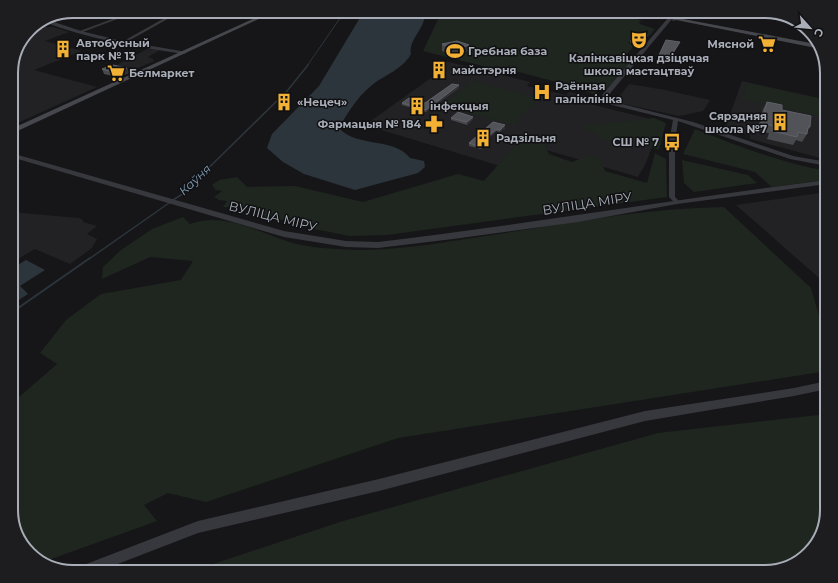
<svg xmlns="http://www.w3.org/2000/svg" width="838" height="583" font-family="Montserrat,sans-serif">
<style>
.built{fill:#222225}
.green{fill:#1e261f}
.water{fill:#2c353c}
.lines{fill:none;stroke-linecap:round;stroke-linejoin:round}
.stream-far2{stroke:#2c353c;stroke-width:1}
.stream-far1{stroke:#2c353c;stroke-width:1.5}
.stream{stroke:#2c353c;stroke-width:2}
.minor{fill:#37383d;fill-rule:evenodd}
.tertiary{fill:#37383d;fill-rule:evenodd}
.secondary{fill:#45474d;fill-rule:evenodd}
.wall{fill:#47494d}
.shaded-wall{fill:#2f3033}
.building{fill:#525359;stroke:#5f6168}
.labels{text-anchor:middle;stroke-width:3;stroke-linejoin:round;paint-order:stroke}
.far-poi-label{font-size:11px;font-weight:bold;fill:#a8adb8;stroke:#111113;text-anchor:start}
.far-water-label{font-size:12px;font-style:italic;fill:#7f9bb3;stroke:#111113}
.street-label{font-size:13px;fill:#a8adb8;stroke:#111113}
.rim{fill:none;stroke:#a8adb8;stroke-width:2}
</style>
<rect width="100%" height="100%" fill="#161618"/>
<!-- built -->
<path class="built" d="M32 27H53L69 32 45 41 82 51 34 70 97 87 11 126V68Z
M147 49 160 50 148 57 153 59 154 61 136 69 117 65Z
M445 61 530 82 527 86 566 95 569 92 595 98 590 104 662 122 645 165 638 177 543 149 523 173 365 125 438 73 432 71Z
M742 81 827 100V153L820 152V158L750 139V135L725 129Z
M629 84 665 90 710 100 703 111 679 116 615 102Z
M827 192V285L736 205Z
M11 212 79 218 83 220V222L97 226 87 234 97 239 92 248 70 264 35 249 11 263Z"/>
<!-- green -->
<path class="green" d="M442 11H597L637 19 642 21 639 22 640 24 655 29 649 36 637 34 628 43 635 45 625 56 633 60 606 90 601 89 594 94 565 86 564 84 519 72H506L423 51Z
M474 81 539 98 513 125 442 105Z
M748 83 827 100V118L742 99Z
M654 118 666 123 659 150 628 139 609 142 582 126Z
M695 129C738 146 781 163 827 171V180L772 187 755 172 683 154Z
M517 143 545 145 549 154 572 162 588 156 600 159 605 171 647 183 655 153 666 159 667 197 387 235 350 236 314 229 289 220 261 219 248 207H223L227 201 219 200 214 197 222 191 216 190 212 185 219 180 237 177 247 187 295 186 363 202 458 174 484 181Z
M682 160 748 175 757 183 694 192 684 183Z
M724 207 811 288 827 343V371L398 438 206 502 168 493 144 505 157 521 43 562 35 559 19 541 11 514V404L57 364 40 353 66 320 101 294 181 280 193 261 150 257 102 279 103 267 121 250 152 229 183 217 190 224C229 209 269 240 307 246 323 249 342 249 358 250 396 250 434 244 472 238 555 226 640 208 724 207Z
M827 414V511L814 548 793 566 765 572H189L343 521 658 433Z"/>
<!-- water -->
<path class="water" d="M364 11H426C424 15 425 16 424 20 421 32 408 42 411 54 402 70 384 75 371 86 357 97 347 114 339 128 357 148 394 137 410 158L424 161 425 167 418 173 355 190 304 174 283 162 267 148 272 134 319 86Z
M26 260 45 270 20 286 28 294 11 305V269Z"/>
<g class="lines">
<!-- stream-far2 -->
<path class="stream-far2" d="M307 66 345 11"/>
<!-- stream-far1 -->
<path class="stream-far1" d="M173 200 181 195 287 91 308 65
M89 259 169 203"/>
<!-- stream -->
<path class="stream" d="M11 313 90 258"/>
<!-- minor -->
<path class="minor" d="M134 11H139L80 33 77 32Z
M177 11H182L123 44 120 43Z
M216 11H226L263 17 261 18Z
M693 11H698L674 21 671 20Z
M739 11H746L783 20 787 18 791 19 783 22Z
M614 102 693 122 793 156 827 162V166L790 159 678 121 675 142V197L680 202 677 204 675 203 669 197V142L673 120 612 105 611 104Z
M827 381V389L794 396 645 421 379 491 198 533 97 572H75L77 568 81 566 198 521 379 479 645 411 794 388Z"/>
<!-- tertiary -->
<path class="tertiary" d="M668 18 672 19 607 97 616 103V105H612L601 99 602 95Z
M48 20 81 31 122 41 187 52 184 54C136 47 89 39 44 22Z
M11 153 284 231 346 241 378 242C528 224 677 199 827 180V184L677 204 578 222 453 239 378 248 346 247 284 237 11 157Z"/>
<!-- secondary -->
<path class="secondary" d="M270 11H276L11 134V129Z
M631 11H641L821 45V49Z"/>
</g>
<!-- wall -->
<path class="wall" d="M648 35 647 37 640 45 630 43V41Z
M680 42 670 58 658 57 659 55Z
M442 44 469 45 468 51 460 54H450L442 51Z
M446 66V68L439 73 432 71V69Z
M127 68 129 73 118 77 104 74 102 69Z
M459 88 426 112 402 105V103H425Z
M767 102 782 110 810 127 807 132V134L802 142 796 140 793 145 767 139 769 133 757 131 763 109Z
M473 117V119L467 125 451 120V118Z
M493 122 505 125V128L500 132 496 131 485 142H486V145L481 149 469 146V143Z"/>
<!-- shaded-wall -->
<path class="shaded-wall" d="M648 35 647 37 640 45 641 43Z
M469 45 468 51 460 54 461 48Z
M446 66V68L439 73V71Z
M127 68 129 73 118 77 116 73Z
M459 85V88L426 112V110Z
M473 117V119L467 125V122Z
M505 125V128L500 132V130Z
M497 129 496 131 483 144V141Z
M486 142V145L481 149V147Z"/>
<!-- building -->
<path class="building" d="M638 33 648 35 641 43 630 41Z
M666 40 680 42 671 56 659 55Z
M457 41 469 45 461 48H450L442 44Z
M439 64 446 66 439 71 432 69Z
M113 65 127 68 116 73 102 69Z
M452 84 459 85 426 110 402 103 409 98 425 103Z
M767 102 782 105V110L811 116 810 127H808L807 134 798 132 797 137 772 131 773 126 761 123Z
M458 112 473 117 467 122 451 118Z
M493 122 505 125 500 130 497 129 483 141 486 142 481 147 469 143Z"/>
<!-- icons -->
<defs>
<g id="theatre-bare" transform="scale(1.38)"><path d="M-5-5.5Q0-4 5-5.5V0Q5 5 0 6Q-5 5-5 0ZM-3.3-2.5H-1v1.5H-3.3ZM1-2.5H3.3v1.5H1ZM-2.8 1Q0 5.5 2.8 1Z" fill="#f2b134" stroke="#111113" stroke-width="2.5" paint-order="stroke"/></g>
<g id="supermarket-bare" transform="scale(1.38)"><path d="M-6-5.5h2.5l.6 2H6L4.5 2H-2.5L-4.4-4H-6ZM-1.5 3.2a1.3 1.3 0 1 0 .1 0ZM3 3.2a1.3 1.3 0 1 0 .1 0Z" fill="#f2b134" stroke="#111113" stroke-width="2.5" paint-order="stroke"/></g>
<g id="building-bare" transform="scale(1.38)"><path d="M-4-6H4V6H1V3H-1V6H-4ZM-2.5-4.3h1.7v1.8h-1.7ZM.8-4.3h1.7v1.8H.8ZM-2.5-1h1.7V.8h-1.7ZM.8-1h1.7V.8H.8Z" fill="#f2b134" stroke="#111113" stroke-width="2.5" paint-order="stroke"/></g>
<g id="stadium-bare" transform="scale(1.38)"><path d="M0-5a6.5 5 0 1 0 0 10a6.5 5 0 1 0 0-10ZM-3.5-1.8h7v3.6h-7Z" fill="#f2b134" stroke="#111113" stroke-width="2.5" paint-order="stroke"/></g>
<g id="hospital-bare" transform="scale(1.38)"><path d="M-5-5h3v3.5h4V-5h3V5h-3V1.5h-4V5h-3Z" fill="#f2b134" stroke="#111113" stroke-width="2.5" paint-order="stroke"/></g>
<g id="pharmacy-bare" transform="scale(1.38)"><path d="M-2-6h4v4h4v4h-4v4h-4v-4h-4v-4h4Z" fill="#f2b134" stroke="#111113" stroke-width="2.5" paint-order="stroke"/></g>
<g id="bus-bare" transform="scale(1.38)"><path d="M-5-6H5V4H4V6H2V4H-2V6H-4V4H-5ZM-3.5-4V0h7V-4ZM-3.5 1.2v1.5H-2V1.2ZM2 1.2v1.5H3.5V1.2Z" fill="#f2b134" stroke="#111113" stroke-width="2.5" paint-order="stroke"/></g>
</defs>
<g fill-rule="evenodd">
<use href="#theatre-bare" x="639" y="40"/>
<use href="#supermarket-bare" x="767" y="44"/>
<use href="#building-bare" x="63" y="49"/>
<use href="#stadium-bare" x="455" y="51"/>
<use href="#building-bare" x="439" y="70"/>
<use href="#supermarket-bare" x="116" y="73"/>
<use href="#hospital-bare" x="542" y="92"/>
<use href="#building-bare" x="284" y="102"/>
<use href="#building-bare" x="417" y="106"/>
<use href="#building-bare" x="780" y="122"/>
<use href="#pharmacy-bare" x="434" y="124"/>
<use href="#building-bare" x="483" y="138"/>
<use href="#bus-bare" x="672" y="142"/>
</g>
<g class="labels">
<!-- far-poi labels -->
<g class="far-poi-label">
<text x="76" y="47">Автобусный<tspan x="76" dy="13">парк № 13</tspan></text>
<text x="754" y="48" text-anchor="end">Мясной</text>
<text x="468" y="55">Гребная база</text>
<text x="639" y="62" text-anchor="middle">Калінкавіцкая дзіцячая<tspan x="639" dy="13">школа мастацтваў</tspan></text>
<text x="452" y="74">майстэрня</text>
<text x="129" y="77">Белмаркет</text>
<text x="555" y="90">Раённая<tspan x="555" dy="13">паліклініка</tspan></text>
<text x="297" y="106">«Нецеч»</text>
<text x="430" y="110">інфекцыя</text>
<text x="767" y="120" text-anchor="end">Сярэдняя<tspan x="767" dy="13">школа №7</tspan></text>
<text x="421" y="128" text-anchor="end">Фармацыя № 184</text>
<text x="496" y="142">Радзільня</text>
<text x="659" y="146" text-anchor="end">СШ № 7</text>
</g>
<!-- far-water labels -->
<g class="far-water-label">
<text transform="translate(195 180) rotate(-43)" y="4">Каўня</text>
</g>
<!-- street labels -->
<g class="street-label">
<text transform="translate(587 203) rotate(-9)" y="5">ВУЛІЦА МІРУ</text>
<text transform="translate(273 216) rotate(14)" y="5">ВУЛІЦА МІРУ</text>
</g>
</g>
<!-- crop -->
<path d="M0 0H838V583H0ZM73 18H765A55 55 0 0 1 820 73V510A55 55 0 0 1 765 565H73A55 55 0 0 1 18 510V73A55 55 0 0 1 73 18Z" fill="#1d1d20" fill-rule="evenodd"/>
<path class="rim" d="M73 18H765A55 55 0 0 1 820 73V510A55 55 0 0 1 765 565H73A55 55 0 0 1 18 510V73A55 55 0 0 1 73 18Z"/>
<!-- north arrow -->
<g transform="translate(810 28) rotate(117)" stroke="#111113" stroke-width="3" paint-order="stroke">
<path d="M0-3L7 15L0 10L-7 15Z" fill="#a8adb8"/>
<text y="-6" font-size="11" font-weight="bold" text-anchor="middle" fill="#a8adb8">С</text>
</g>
</svg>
